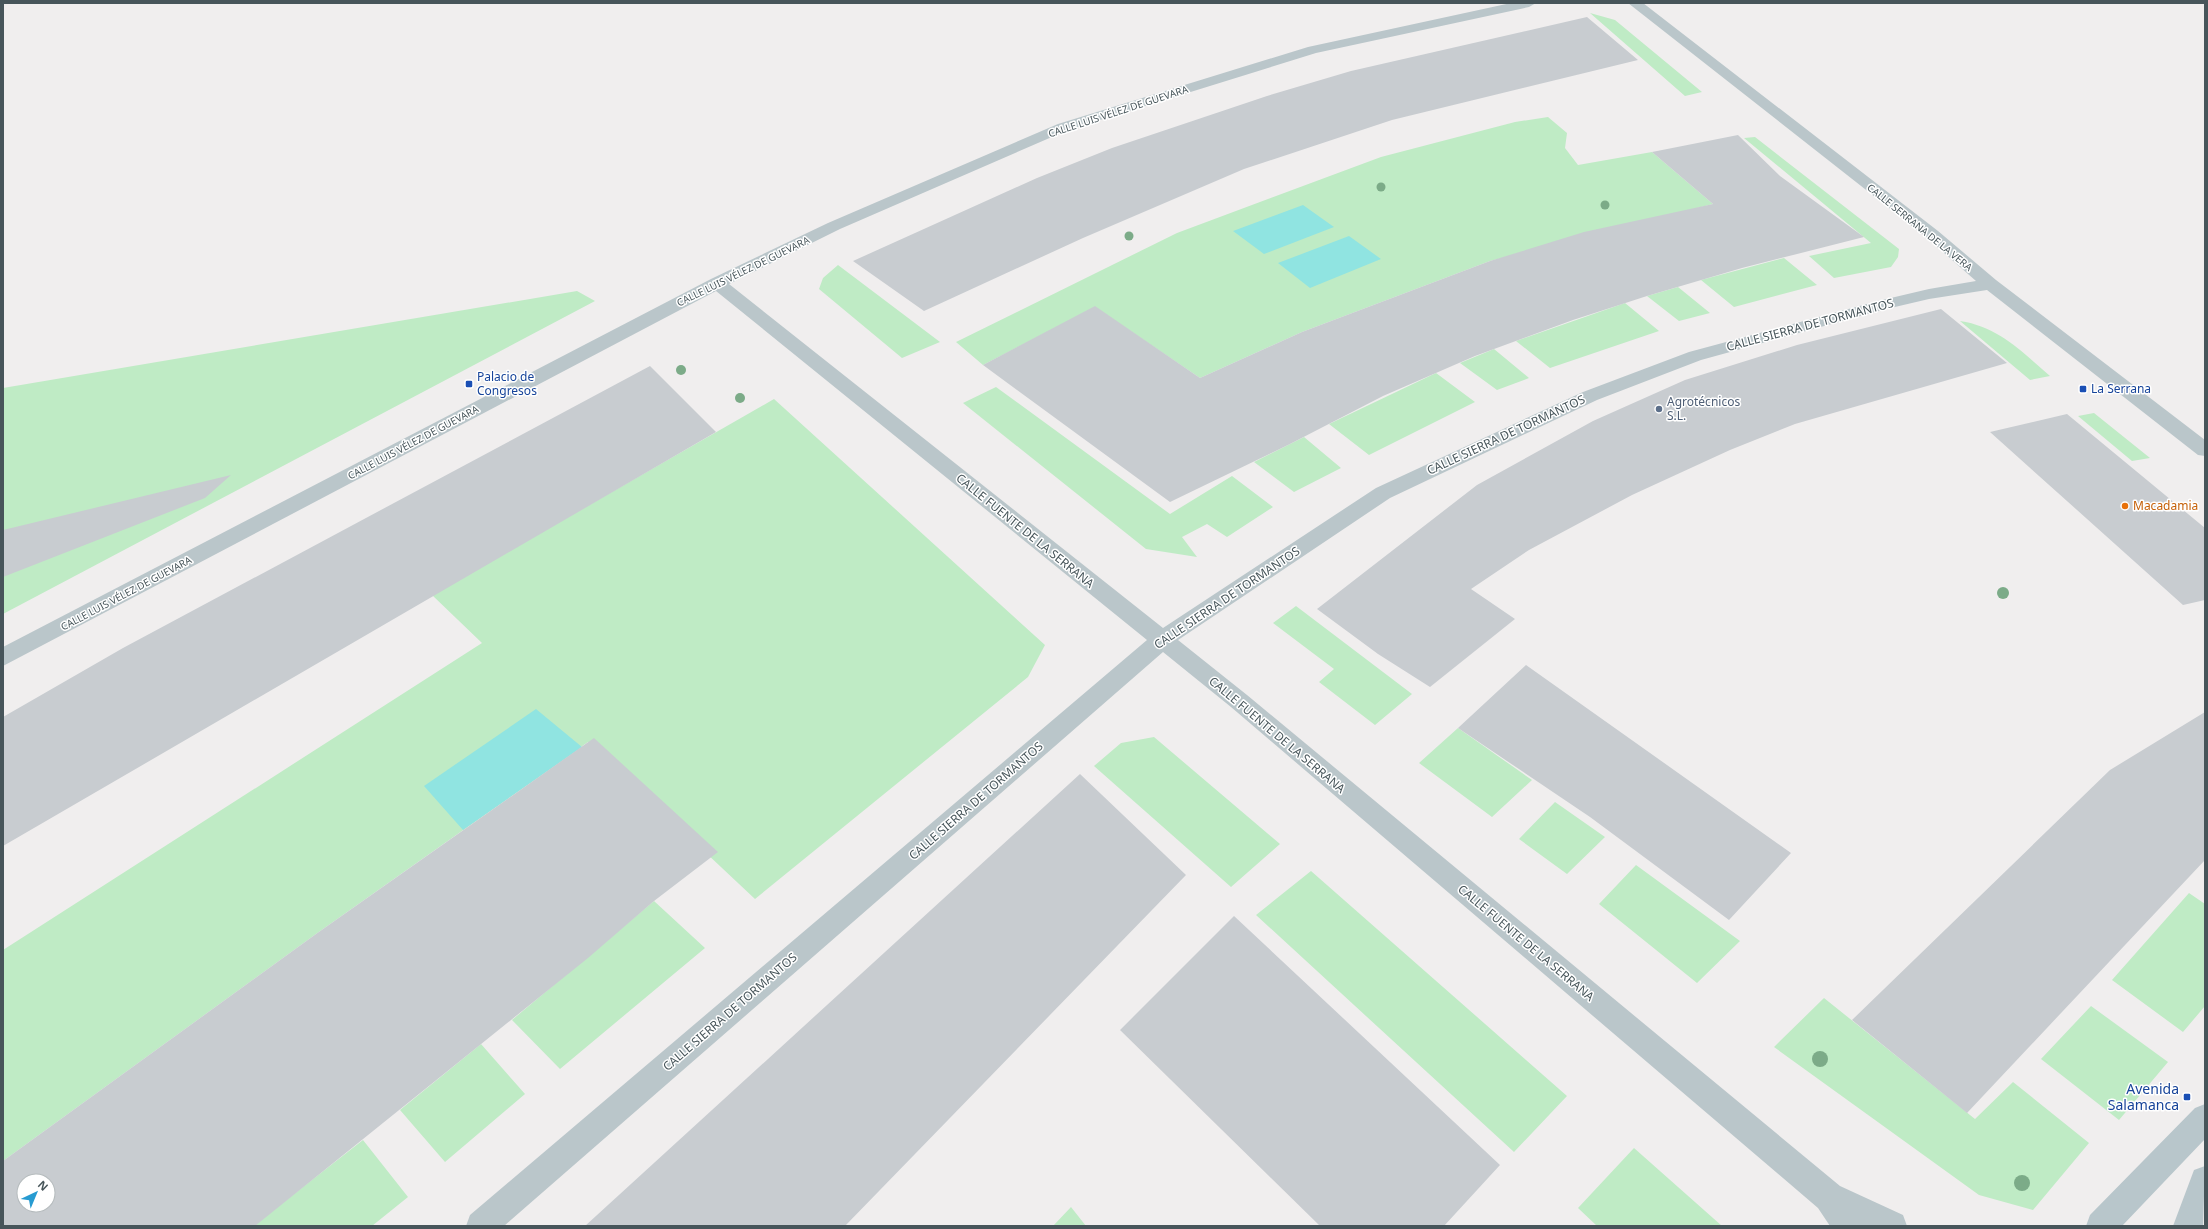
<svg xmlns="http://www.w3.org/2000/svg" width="2208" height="1229" font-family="'Noto Sans',sans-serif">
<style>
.green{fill:#bfebc5}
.water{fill:#90e4e1}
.building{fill:#c8ccd0;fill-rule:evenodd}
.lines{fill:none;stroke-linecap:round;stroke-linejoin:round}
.street{fill:#bac6ca;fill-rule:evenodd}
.secondary{fill:#b8c6cb;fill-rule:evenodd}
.tree{fill:#7cab88}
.transit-dot{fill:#1a4fb4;stroke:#fff;stroke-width:1.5}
.service-dot{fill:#5c6f8a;stroke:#fff;stroke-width:1.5}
.food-dot{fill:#e8710a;stroke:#fff;stroke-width:1.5}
.labels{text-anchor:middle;stroke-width:3;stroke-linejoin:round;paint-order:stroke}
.far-street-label{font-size:10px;fill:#47555a;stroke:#fff}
.street-label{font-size:12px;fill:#47555a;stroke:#fff}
.transit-label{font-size:12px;fill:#164399;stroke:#fff;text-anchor:start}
.service-label{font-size:12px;fill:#4e5e75;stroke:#fff;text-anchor:start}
.food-label{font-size:12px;fill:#c56008;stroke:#fff;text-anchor:start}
.near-transit-label{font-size:14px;fill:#164399;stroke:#fff;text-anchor:end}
</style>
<rect width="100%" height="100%" fill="#f0eeee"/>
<!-- green -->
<path class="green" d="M1590 13 1615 20 1702 92 1685 96Z
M1548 117 1567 133 1565 148 1578 165 1652 152 1713 204 1490 261 1302 332 1200 378 1095 307 983 365 956 342 1177 233 1381 157 1515 122Z
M1755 137 1899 249 1898 257 1891 267 1834 278 1809 256 1871 243 1744 138Z
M1784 258 1817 285 1734 307 1701 280Z
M838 265 940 342 902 358 819 289 823 278Z
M1678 287 1710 313 1679 321 1647 296Z
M577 291 595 301 3 614V388Z
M1625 303 1659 331 1550 368 1516 341Z
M1960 321C1999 327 2021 351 2050 376L2030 380Z
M1494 349 1529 378 1497 390 1460 363Z
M1436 373 1475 402 1369 455 1329 424Z
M996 387 1170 514 1232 476 1273 507 1227 537 1207 524 1182 537 1197 557 1146 549 963 403Z
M774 399 1045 645 1028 677 755 899 588 742 316 934 3 1161V950L482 643 432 595Z
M2094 413 2150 458 2132 461 2078 416Z
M1304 437 1341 468 1294 492 1254 462Z
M1296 606 1412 694 1375 725 1319 682 1334 669 1273 623Z
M1458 728 1532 780 1492 817 1419 763Z
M1154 737 1280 844 1231 887 1094 766 1121 743Z
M1555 802 1605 837 1567 874 1519 839Z
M1636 865 1740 941 1697 983 1599 904Z
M1311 871 1567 1096 1514 1152 1256 915Z
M2189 893 2205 904V1006L2183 1032 2112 980Z
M654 901 705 948 560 1069 512 1020Z
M1824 998 1975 1119 2013 1082 2089 1143 2033 1210 1979 1195 1774 1047Z
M2091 1006 2168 1062 2119 1120 2041 1059Z
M481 1044 525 1094 445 1162 400 1110Z
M363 1140 408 1197 372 1226H253Z
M1634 1148 1722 1226H1597L1578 1208Z
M1071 1207 1086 1226H1053Z"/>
<!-- water -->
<path class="water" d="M1303 205 1334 227 1264 254 1233 231Z
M1349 236 1381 259 1310 288 1278 263Z
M536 709 582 747 463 830 424 786Z"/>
<!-- building -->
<path class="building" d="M1587 17 1638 60 1392 120 1244 169 1083 238 924 311 853 261 1037 178 1112 148 1267 96 1351 71Z
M1738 135 1780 176 1864 237 1742 268 1647 296 1573 320 1475 356 1383 396 1290 444 1170 502 983 365 1095 306 1200 378 1302 332 1490 261 1584 232 1713 204 1652 152Z
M1941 309 2007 363 1795 424 1730 450 1632 495 1529 550 1471 589 1515 619 1430 687 1378 654 1317 609 1477 485 1593 421 1685 380 1797 345Z
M650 366 716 432 3 846V717L123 648Z
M2067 414 2205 528V600L2183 605 1990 432Z
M231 475 205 498 3 577V530Z
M1526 665 1791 853 1729 920 1590 817 1458 728Z
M2205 712V860L1967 1113 1852 1020 2110 770Z
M594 738 718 852 654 901 588 958 255 1226H3V1161L316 934ZM24 1181H48V1205H24Z
M1080 774 1186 875 845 1226H585Z
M1234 916 1500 1165 1444 1226H1320L1120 1030Z"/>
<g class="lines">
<!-- street -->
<path class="street" d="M1511 3H1536L1529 7 1316 53 1068 130 840 229 729 284 1163 628 1376 488 1583 392 1689 352 1878 301 1929 289 1976 281 1926 237 1628 3H1643L1938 231 1996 280 2205 440V456L2198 455 1987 290 1929 299 1882 310 1701 360 1597 400 1390 498 1178 640 1247 695 1840 1186 1903 1215 1907 1226H1830L1818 1208 1231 707 1163 652 504 1226H466L470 1215 1147 640 716 291 3 666V647L711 279 828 223 1058 124 1308 47Z"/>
<!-- secondary -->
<path class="secondary" d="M2205 1104V1139L2122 1226H2086L2090 1215 2195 1108Z
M2205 1166 2203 1226H2173L2194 1170Z"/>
</g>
<!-- trees -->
<g class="tree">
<circle cx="1381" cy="187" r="4.5"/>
<circle cx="1605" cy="205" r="4.5"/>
<circle cx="1129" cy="236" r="4.5"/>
<circle cx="681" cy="370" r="5"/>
<circle cx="740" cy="398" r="5"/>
<circle cx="2003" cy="593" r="6"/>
<circle cx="1820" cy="1059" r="8"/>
<circle cx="2022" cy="1183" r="8"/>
</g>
<!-- markers -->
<g class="transit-dot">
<rect x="465" y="380" width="8" height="8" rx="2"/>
<rect x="2079" y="385" width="8" height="8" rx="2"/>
<rect x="2183" y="1093" width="8" height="8" rx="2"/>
</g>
<circle class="service-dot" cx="1659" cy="409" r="4"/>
<circle class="food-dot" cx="2125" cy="506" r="4"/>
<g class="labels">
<!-- far-street labels -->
<g class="far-street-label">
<text transform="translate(1118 111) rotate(-18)" y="4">CALLE LUIS VÉLEZ DE GUEVARA</text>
<text transform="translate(1920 227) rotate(39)" y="4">CALLE SERRANA DE LA VERA</text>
<text transform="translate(743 271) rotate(-26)" y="4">CALLE LUIS VÉLEZ DE GUEVARA</text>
<text transform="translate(413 442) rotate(-28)" y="4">CALLE LUIS VÉLEZ DE GUEVARA</text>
<text transform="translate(126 593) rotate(-28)" y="4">CALLE LUIS VÉLEZ DE GUEVARA</text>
</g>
<!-- street labels -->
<g class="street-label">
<text transform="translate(1810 325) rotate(-15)" y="4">CALLE SIERRA DE TORMANTOS</text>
<text transform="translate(1506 435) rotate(-25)" y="4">CALLE SIERRA DE TORMANTOS</text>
<text transform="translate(1025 531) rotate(39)" y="4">CALLE FUENTE DE LA SERRANA</text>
<text transform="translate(1227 598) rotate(-34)" y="4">CALLE SIERRA DE TORMANTOS</text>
<text transform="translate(1277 735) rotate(40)" y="4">CALLE FUENTE DE LA SERRANA</text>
<text transform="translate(976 801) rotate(-41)" y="4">CALLE SIERRA DE TORMANTOS</text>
<text transform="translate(1526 943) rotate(40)" y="4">CALLE FUENTE DE LA SERRANA</text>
<text transform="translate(730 1012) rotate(-41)" y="4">CALLE SIERRA DE TORMANTOS</text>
</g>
<!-- transit labels -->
<g class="transit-label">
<text x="477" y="381">Palacio de<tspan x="477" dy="14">Congresos</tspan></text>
<text x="2091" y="393">La Serrana</text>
</g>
<!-- service labels -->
<g class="service-label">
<text x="1667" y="406">Agrotécnicos<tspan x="1667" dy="14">S.L.</tspan></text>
</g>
<!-- food labels -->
<g class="food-label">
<text x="2133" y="510">Macadamia</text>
</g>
<!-- near-transit labels -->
<g class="near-transit-label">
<text x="2179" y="1094">Avenida<tspan x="2179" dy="16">Salamanca</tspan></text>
</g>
</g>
<!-- border -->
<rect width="2208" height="1229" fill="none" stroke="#47555a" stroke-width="8"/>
<!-- north arrow -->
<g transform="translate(36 1193) rotate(44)"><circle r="19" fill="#ffffff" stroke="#b5bbbd"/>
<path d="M0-3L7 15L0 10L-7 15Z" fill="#279bd1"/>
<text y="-6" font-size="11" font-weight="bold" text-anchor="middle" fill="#47555a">N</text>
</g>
</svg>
